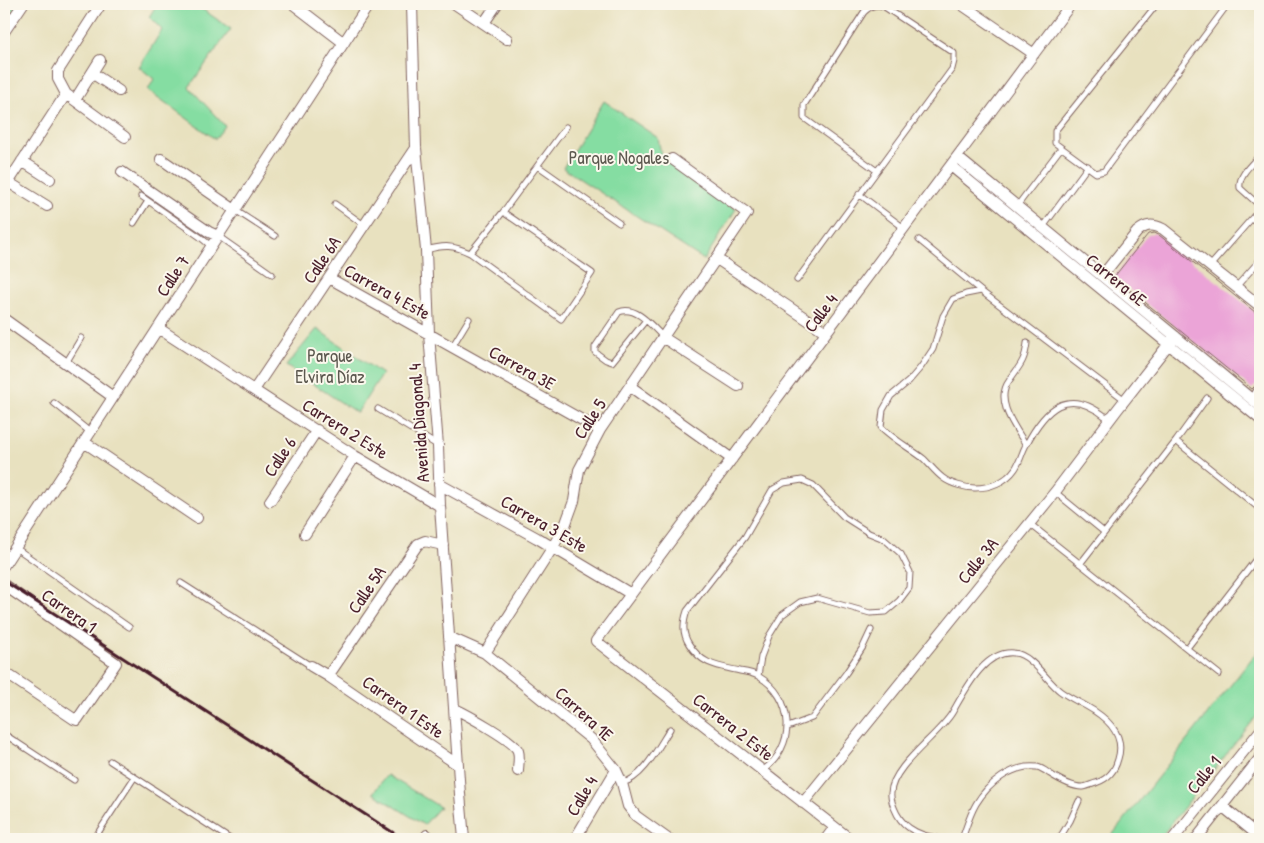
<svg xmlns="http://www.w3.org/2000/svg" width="1264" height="843" font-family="'Patrick Hand',sans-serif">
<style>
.green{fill:#85dda2;stroke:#687e66}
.building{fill:#eba4d7}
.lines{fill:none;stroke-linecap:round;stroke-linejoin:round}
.lane-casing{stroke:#81635f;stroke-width:7}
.street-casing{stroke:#81635f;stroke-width:12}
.lane{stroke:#fff;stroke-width:5}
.street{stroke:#fff;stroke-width:10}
.rail{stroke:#4a1f2b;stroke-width:3}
.labels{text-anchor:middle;stroke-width:4;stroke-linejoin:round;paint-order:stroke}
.park-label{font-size:18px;fill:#5c584f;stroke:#fbf7ec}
.street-label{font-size:18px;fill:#4a1f2b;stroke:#fbf7ec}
</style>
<rect width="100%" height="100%" fill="#fbf7ec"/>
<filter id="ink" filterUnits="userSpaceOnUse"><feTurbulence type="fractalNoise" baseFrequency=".02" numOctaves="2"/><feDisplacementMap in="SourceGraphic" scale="10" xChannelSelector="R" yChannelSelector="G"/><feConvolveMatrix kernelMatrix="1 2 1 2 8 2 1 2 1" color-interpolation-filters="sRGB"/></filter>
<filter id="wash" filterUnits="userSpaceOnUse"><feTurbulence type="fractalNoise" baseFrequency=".0096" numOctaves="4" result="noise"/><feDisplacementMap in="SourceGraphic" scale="20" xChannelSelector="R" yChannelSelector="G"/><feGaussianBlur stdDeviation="1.12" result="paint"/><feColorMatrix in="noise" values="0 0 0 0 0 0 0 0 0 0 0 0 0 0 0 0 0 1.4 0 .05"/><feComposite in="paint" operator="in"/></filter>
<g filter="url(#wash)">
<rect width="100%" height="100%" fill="#e8e1bf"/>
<!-- green -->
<path class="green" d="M4 4H18L4 24Z
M157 4H195L231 29 189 87 225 126 215 139 148 90 154 79 139 67 162 30 149 17Z
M604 101 658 138 662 159 736 209 704 260 563 168Z
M317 329 382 374 357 413 286 366Z
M1260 648V712L1159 839H1109Z
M387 775 440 807 424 825 373 793Z"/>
<g id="blocks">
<!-- building -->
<path class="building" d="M1154 233 1159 235 1260 316V383L1257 384 1252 389 1114 277 1148 234Z"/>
</g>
</g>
<g filter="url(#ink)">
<use href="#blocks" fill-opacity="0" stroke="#81635f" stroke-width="1"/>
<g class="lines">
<!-- lane casing -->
<g class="lane-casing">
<path id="lane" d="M1157 4 1055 131V143L1096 173 1104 171 1228 4
M1260 155C1252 164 1238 175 1240 188L1260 206
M538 166 619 223
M859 194 904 228
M141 196 200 237 211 246
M335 204 364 225
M1017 206 1061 148
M235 210 275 236
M134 223 148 201
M1042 226 1046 223 1088 166
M218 236 272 274
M919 240 981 291 1125 400
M426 250C444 245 453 245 470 253L503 212 566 127
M470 253 561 319 592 273 503 212
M1210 266 1260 209
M797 280 952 69 954 61V53L883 6C875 4 871 6 864 12L804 105V118L877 171
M1236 287 1260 260
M981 291 966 294 953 299 943 316 933 349 921 367 909 381 891 396 883 410 881 427C894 440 910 448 924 459 930 465 936 473 943 478 951 484 965 488 975 488 990 488 1006 482 1015 469 1020 462 1022 452 1026 445 1045 409 1067 386 1106 417L1111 414
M646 320 612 362 606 360 595 352V347L619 312C636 305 652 326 664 338
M452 347 469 319
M66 363 81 338
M54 403 90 432
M378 409 437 445
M1176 441 1260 509
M1026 445C1016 428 994 401 1009 381 1019 366 1025 362 1027 343
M1055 492 1104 532
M1030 524 1219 674
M16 548 129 627
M1080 564 1176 441 1207 398
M181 583 311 666
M1187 648 1260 554
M758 676 761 657 769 636 782 615 800 602 817 598 870 613 886 612 899 601 909 588 910 572 901 554 884 539 869 533 844 517 813 485 802 480 784 483 772 490 745 537 687 611C683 623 682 633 689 644 702 665 717 666 740 671 746 672 753 673 758 676 795 697 797 747 762 771
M788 727 812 718 846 673 863 647 871 630
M4 734 74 780
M110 761 230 839
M622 783C643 779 659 746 670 729
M94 839 134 778
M941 839C923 836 906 831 897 814 894 808 890 800 891 793 892 766 938 736 952 713 965 691 984 650 1014 653 1031 654 1047 681 1060 691 1068 697 1077 701 1086 706 1106 717 1126 734 1118 759 1115 771 1108 779 1096 783 1092 784 1086 787 1082 787 1072 787 1058 779 1050 774 1047 772 1042 768 1037 767 1012 764 988 784 976 804 970 814 966 828 962 839
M1059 839 1070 821 1079 801"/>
</g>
<!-- street casing -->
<g class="street-casing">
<path id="street" d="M101 4 58 71V79L66 94 125 137
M293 4 344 43
M412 4 416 148 426 250 429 334 438 446 440 506 460 794 464 839
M455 4 507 39
M961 4 1034 54
M484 23 497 4
M4 32 23 4
M92 73 119 91
M75 100 100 60
M957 157 1260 406
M161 159 235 210
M22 161 50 179
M951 166 1260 419
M122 172 209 232 218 236
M8 182 47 206
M4 189 66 94
M717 259 826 332
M1102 276 1137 232C1146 224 1153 224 1163 229L1260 306
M329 278 600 430
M4 319 113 397
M158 328 355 456 440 506
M664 338 738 386
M631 387 732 459
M254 390 416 148
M1253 400 1260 390
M84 442 197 518
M439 484 537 538 631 594
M270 501 317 430
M305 534 355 456
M4 565 369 4
M4 585 116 663 77 720 74 719 4 672
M449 637 485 653 591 739 616 770 622 783 628 806 636 816 668 839
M485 653 553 547 566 523 574 501 579 470 600 430 747 213 672 159
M311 666 328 676 458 765
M328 676 418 544 425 541 443 545
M455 709C466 714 515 741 518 751 520 757 518 765 518 771
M803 803 1055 492 1117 410 1175 336
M1222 806 1260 837
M424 839 427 835
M575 839 616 770
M826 839 834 828
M850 839 596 641 1071 4
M1173 839 1260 731
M1196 839 1260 758"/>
</g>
<!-- lane -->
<use href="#lane" class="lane"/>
<!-- street -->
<use href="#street" class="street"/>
<!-- rail -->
<path class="rail" d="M4 581 403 839"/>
</g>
</g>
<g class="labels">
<!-- park labels -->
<g class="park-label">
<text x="619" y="164">Parque Nogales</text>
<text x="330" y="362">Parque<tspan x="330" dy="21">Elvira Díaz</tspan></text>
</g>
<!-- street labels -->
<g class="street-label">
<text transform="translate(322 260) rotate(-56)" y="6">Calle 6A</text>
<text transform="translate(173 276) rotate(-57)" y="6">Calle 7</text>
<text transform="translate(1116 280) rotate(39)" y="6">Carrera 6E</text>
<text transform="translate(387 292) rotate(29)" y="6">Carrera 4 Este</text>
<text transform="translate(821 313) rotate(-53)" y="6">Calle 4</text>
<text transform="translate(522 368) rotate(29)" y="6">Carrera 3E</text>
<text transform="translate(590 419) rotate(-57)" y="6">Calle 5</text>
<text transform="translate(419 423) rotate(-94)" y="6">Avenida Diagonal 4</text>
<text transform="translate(345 429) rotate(32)" y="6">Carrera 2 Este</text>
<text transform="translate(280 457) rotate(-57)" y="6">Calle 6</text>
<text transform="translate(544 524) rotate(30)" y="6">Carrera 3 Este</text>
<text transform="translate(978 561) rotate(-51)" y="6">Calle 3A</text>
<text transform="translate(367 590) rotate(-56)" y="6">Calle 5A</text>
<text transform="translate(69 611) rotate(35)" y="6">Carrera 1</text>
<text transform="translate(403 707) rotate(35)" y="6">Carrera 1 Este</text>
<text transform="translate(584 714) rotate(42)" y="6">Carrera 1E</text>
<text transform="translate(733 727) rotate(38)" y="6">Carrera 2 Este</text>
<text transform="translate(1204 775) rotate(-51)" y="6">Calle 1</text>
<text transform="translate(582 796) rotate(-59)" y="6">Calle 4</text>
</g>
</g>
<!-- margin -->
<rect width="1264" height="843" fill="none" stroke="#fbf7ec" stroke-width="20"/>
</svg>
